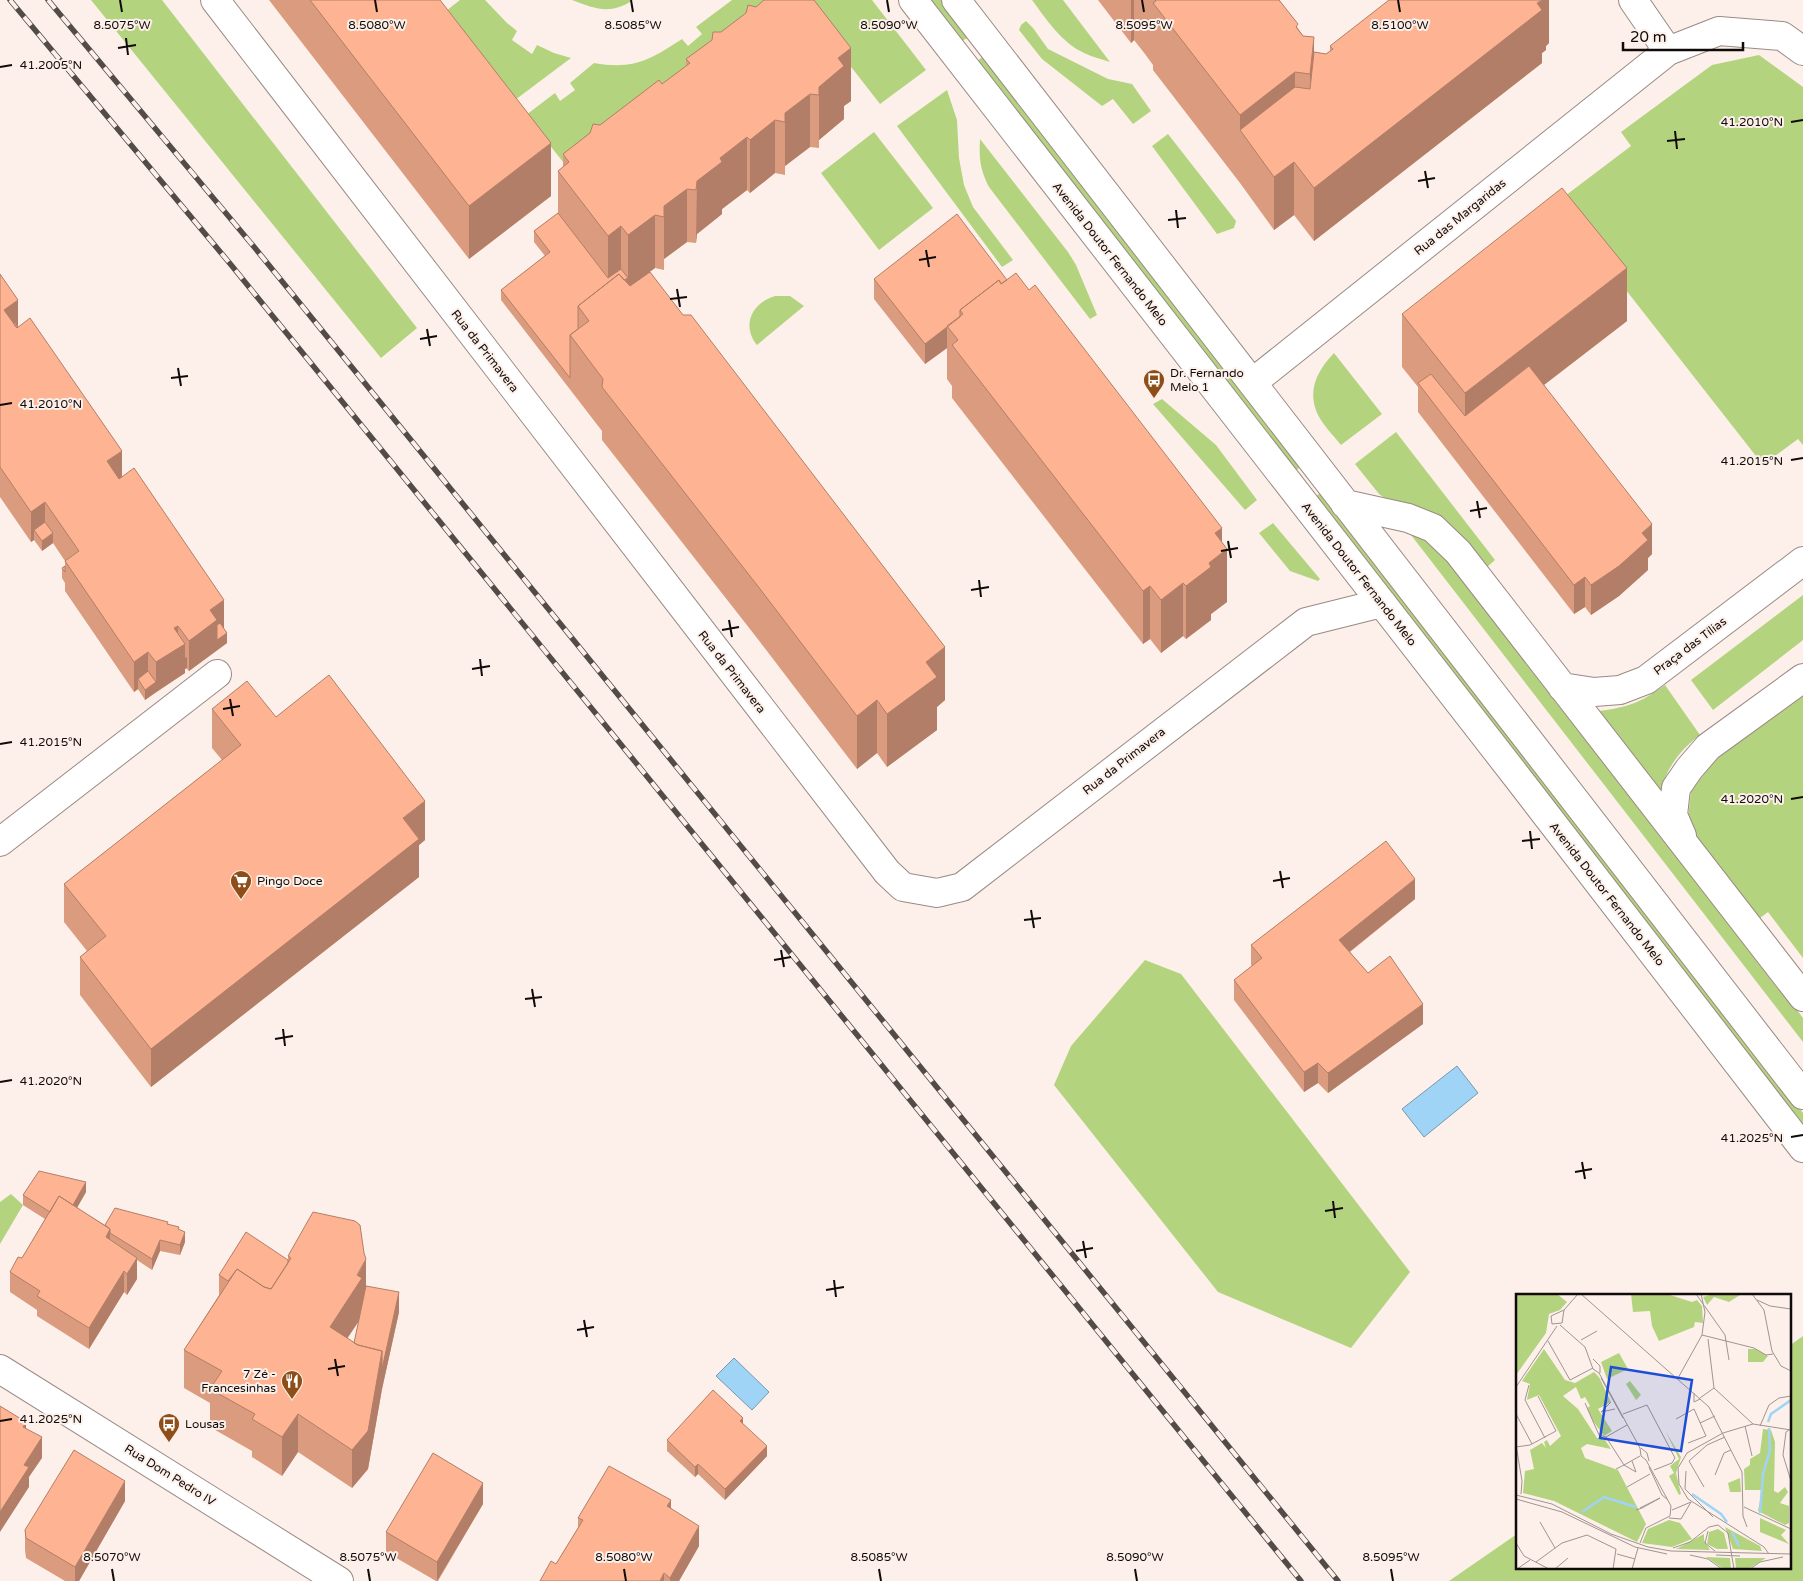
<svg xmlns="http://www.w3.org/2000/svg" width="1803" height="1581" font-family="'Varela Round',sans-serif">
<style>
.green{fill:#b4d37e}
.water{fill:#9fd4f7;stroke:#7498b0}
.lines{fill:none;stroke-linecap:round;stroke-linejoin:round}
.street-casing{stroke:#9a8a84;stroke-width:30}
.secondary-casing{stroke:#9a8a84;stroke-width:30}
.street{stroke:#fff;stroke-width:28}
.secondary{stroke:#fff;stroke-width:28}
.rail-casing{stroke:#524b48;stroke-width:5.5}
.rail{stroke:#fdf0ea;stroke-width:4;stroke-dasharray:11;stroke-linecap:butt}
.wall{fill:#da9b7e;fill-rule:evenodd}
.shaded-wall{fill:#b27e67}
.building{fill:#feb493;stroke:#b27e67}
.ticks{fill:none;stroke:#100b09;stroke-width:2}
.labels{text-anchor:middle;stroke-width:4;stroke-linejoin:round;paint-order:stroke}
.street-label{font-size:12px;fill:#100b09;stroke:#fdf0ea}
.poi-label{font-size:12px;fill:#100b09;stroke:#fdf0ea;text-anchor:start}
.inset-river{fill:none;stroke:#9fd4f7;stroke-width:2.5}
.inset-road{fill:none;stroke:#9e9490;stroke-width:1}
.view{fill:#1d4ed8;fill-opacity:0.15;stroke:#1d4ed8;stroke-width:2.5}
.inset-edge{fill:none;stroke:#100b09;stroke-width:2.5}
.ticks-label{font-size:12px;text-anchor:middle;fill:#100b09;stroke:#fdf0ea;stroke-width:4;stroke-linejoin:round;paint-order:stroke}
</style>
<rect width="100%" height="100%" fill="#fdf0ea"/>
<!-- green -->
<path class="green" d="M91 0H162L417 328 381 358Z
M460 0H485L507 23 517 31 512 40 532 54 537 45 554 53 571 58 515 100 446 11Z
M572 0H633C611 15 595 9 572 0Z
M732 0H772L578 181 526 115 555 93 560 101 575 90 570 83 594 63C633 70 650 60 682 39L688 46 702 34 696 27Z
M799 0H872L926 70 880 104Z
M928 0H943L971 36 960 42Z
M1032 0H1063L1110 62C1102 59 1092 57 1084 53 1061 42 1047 20 1032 0Z
M1026 21 1033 28 1048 49 1108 79 1132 84 1151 111 1133 124 1113 99 1102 106 1042 59 1019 30 1021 25Z
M985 55 1304 464 1293 473 976 62Z
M1759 55 1803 87V445L1798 439 1763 465 1557 202 1631 146 1621 132 1712 65Z
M947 90 957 120 959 158 964 185 973 207 1013 260 1002 267 897 126Z
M874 132 933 208 879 250 821 173Z
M1168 134 1236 221 1234 228 1217 234 1152 146Z
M980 139 1068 252 1076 265 1097 315 1090 319 989 187C980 169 979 159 980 139Z
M775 296H790L804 306 757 345C741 325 752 303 775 296Z
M1334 353 1382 414 1341 445C1333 435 1322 424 1317 413 1307 389 1318 370 1334 353Z
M1162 399 1216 445 1257 500 1245 510 1153 404Z
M1396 432 1495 560 1486 568 1379 494 1355 464Z
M1323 491 1803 1113V1134L1312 499Z
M1273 523 1320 579 1318 581 1290 571 1259 533Z
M1411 535C1428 535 1442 553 1453 564L1803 1018V1042Z
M1803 595V640L1713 710 1691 680Z
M1665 685 1700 735C1680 750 1667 767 1660 792L1598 714 1599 711C1629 707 1640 703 1665 685Z
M1803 693V958L1768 912 1756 921 1699 848 1688 818 1691 791 1713 762Z
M1145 960 1181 974 1410 1272 1351 1348 1218 1292 1054 1085 1071 1046Z
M11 1194 23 1205 0 1244V1202Z
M1803 1336V1581H1449L1517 1534V1567H1789V1346Z"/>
<!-- water -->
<path class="water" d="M1457 1066 1478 1093 1424 1137 1402 1109Z
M734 1358 769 1392 752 1410 716 1376Z"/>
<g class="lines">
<!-- street casing -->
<g class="street-casing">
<path id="street" d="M215 0 887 872 903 887 937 893 962 887 1306 622 1382 603
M913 0 1517 777 1803 1148
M956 0 1803 1095
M1633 0 1668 51 1719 31 1782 36 1803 51
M1252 383 1668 51
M1345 504 1408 518 1433 528 1458 552 1803 997
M1562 687 1594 692 1620 690 1646 680 1803 561
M1682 836 1673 815 1676 788 1689 769 1708 747 1803 678
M0 842 217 674"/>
</g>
<!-- secondary casing -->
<g class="secondary-casing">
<path id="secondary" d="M0 1369 339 1581"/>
</g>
<!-- street -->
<use href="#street" class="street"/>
<!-- secondary -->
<use href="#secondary" class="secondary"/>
<!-- rail casing -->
<g class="rail-casing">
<path id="rail" d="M10 0 232 266 1301 1581
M48 0 255 248 1338 1581"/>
</g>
<!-- rail -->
<use href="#rail" class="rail"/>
</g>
<!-- wall -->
<path class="wall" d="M269 0H440L551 196 469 259Z
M1098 0H1279L1314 52 1326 54 1330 51V46L1549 0V43L1546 46V50L1542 53V63L1314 241 1294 215 1274 230 1240 183 1153 70V65L1145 54 1134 40 1131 43Z
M686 59 851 101 844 106V119L819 140V148L810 147 785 166V175L775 173 750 193 747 190 722 209V214L697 234 696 243 687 242 664 259V270L655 268 648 273 945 700 937 707V730L887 767 877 753 857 769 757 638 602 440V431L501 300V290L545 256 534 242V231L558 213V171L563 167V154L600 125 662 84 686 66Z
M0 274 18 327 122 477 224 629 227 643 189 671 186 668 185 669V673L145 700 138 689 134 692 65 591V583L62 578V568L65 566V561L53 543 42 551 34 540 31 542 0 497Z
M874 279 1007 280 1029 290 1222 543 1227 602 1211 614V620L1186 639 1183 636 1161 653 1150 639 1143 644 952 398V386L947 379V348L925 364 874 299Z
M1402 314 1627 321 1544 385 1652 554 1648 558V570L1619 596 1591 615 1585 607 1574 614 1418 412V387L1402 367Z
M212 709 276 717 425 840 419 845V877L151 1087 80 995V957L87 951 64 922V884L222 760 212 748Z
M1415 899 1350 952 1368 973 1423 1024 1328 1093 1318 1083 1304 1092 1234 1000V980L1252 966 1251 965V945Z
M86 1192 77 1208 105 1225 168 1224 179 1230 185 1242 180 1255 160 1251 152 1270 137 1260V1279L127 1295 124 1292 89 1349 37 1316V1310L10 1292V1272L22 1258 45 1219 23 1205V1195Z
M288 1256 366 1287 399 1312 382 1389 368 1469 352 1488 298 1452 282 1476 252 1457V1451L210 1427V1403L184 1388V1350L219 1295V1275L288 1260ZM359 1321 354 1343 347 1338Z
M743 1424 767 1456 725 1500 698 1474 695 1477 667 1451V1440Z
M125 1501 79 1581H65L26 1558 25 1550V1530Z
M483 1504 438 1581H436L386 1552V1532Z
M671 1508 699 1546 679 1581H540L556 1564 578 1528V1518Z"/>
<!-- shaded-wall -->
<path class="shaded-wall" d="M1131 0H1134V40L1131 43Z
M1542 0H1549V43L1546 46V50L1542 53V63L1314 241V188Z
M1314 37V105L1310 142V74Z
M851 48V101L844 106V119L819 140V148V87L838 58Z
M1295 72V140L1240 130V115Z
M810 94V147L785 166V175V113Z
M775 120V173L750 193V140Z
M747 137V190L722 209V214L697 234 696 243 697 181 720 158Z
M551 143V196L469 259V206Z
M1294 162V215L1274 230V177Z
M687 189V242L664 259V270V206Z
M655 215V268L628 288 624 281 628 278V235Z
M621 226V279L608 289V236Z
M1627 268V321L1466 445 1465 443V393Z
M18 300V330L4 310Z
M947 327V348L925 364V344Z
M122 451V481L112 487 107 461Z
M45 502V532L34 530V540L31 542V512Z
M1652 524V554L1648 558V570L1619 596 1591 615V585L1642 533Z
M1222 528V553L1227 549V602L1211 614V620L1186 639V586L1209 563 1215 533Z
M53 533V543L42 551V541Z
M1585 577V607L1574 614V585Z
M1183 583V636L1161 653V600Z
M1150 586V639L1143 644V591Z
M224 600V630L227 633V643L189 671V641L210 610Z
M178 626V648L185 644V658L187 657V668L185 669V673L156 692V662L174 628Z
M945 647V700L937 707V730L887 767V714L926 662Z
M148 652V682L138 679V689L134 692V662Z
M156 682V692L145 700V690Z
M877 700V753L857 769V716Z
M425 801V840L419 845V877L151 1087V1049L403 818Z
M1415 879V899L1339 960V940Z
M1423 1004V1024L1328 1093V1073Z
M1318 1063V1083L1304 1092V1072Z
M86 1182V1192L68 1223V1213Z
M110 1229V1249L106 1237Z
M185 1232V1242L180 1255V1245Z
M160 1240V1251L152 1270V1259Z
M137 1258V1279L127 1295V1274Z
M366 1259V1297L362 1305V1316L330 1365V1327Z
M124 1271V1292L89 1349V1328Z
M399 1292V1312L382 1389 368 1469 352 1488V1450L382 1351Z
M298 1414V1452L282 1476V1437Z
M743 1418V1428L740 1421Z
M26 1422V1442L23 1427Z
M42 1437V1458L29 1477V1487L0 1532V1512L24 1465Z
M767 1446V1456L725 1500V1489Z
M698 1464V1474L695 1477V1467Z
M125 1481V1501L79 1581H75V1567Z
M483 1483V1504L437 1581V1562Z
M671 1500V1520L667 1506Z
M699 1526V1546L679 1581H670V1578Z
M664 1573V1581H660Z"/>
<!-- building -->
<path class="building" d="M310 0H440L551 143 469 206Z
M764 0H814L851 48 838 58 844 66 819 87V95L810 94 785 113V122L775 120 750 140 747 137 720 158 722 162 697 181 696 190 687 189 664 206V217L655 215 628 235 621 226 608 236 558 171 569 162 563 154 590 133 593 124 600 125 659 80 662 84 690 63 686 59 712 40 713 32H721L746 13 748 5 756 7Z
M1155 0H1279L1298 24 1296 27 1303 36 1314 37 1310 74 1295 72 1240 115 1153 3 1156 1Z
M1389 0H1542L1537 3 1542 10 1314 188 1294 162 1274 177 1240 130 1295 87 1310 89 1314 52 1326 54 1333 49 1330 46Z
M1562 188 1627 268 1465 393 1402 314Z
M558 213 608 278 621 269 628 278 624 280 619 274 578 306V329L570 335V378L501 290 550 252 534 231Z
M957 214 1007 280 1001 284 999 280 960 310V317L925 344 874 279Z
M650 272 683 315H691L945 647 926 662 937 677 887 714 877 700 857 716 757 585 602 387 603 379 570 335 589 321 578 306 619 274 630 286Z
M1016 273 1029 290 1035 285 1222 528 1215 533 1227 549 1209 563 1211 567 1186 586 1183 583 1161 600 1150 586 1143 591 952 345 958 340 947 326 963 314 960 310 999 280 1001 284Z
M0 274 18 300 4 310 17 328 30 318 122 451 107 461 119 479 134 468 224 600 210 610 217 620 189 641 178 626 174 628 185 644 156 662 148 652 134 662 65 561 79 551 45 502 31 512 0 467Z
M14 322 18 327 17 328 13 323Z
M1529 366 1652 524 1642 533 1648 540 1619 566 1591 585 1585 577 1574 585 1418 383 1431 374 1465 416Z
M45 522 53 533 42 541 34 530Z
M65 566V572L62 568Z
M220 623 227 633 217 640V625Z
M148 671 156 682 145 690 138 679Z
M329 675 425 801 403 818 419 839 151 1049 80 957 106 936 64 884 241 745 212 709 247 681 276 717Z
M1386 841 1415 879 1339 940 1368 973 1390 956 1423 1004 1328 1073 1318 1063 1304 1072 1234 980 1262 958 1251 945Z
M39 1171 86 1182 73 1205 59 1196 50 1212 23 1195Z
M59 1196 110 1229 106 1237 137 1258 127 1274 124 1271 89 1328 37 1296 40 1291 10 1272 18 1257 22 1258Z
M115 1208 168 1222 167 1224 179 1227 178 1229 185 1232 180 1245 160 1240 152 1259 110 1233V1229L105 1225Z
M313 1212 355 1221 360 1225 364 1253 366 1259 357 1275 362 1278 330 1327 358 1345 382 1351 368 1431 352 1450 298 1414 282 1437 252 1419 255 1414 210 1389 222 1371 184 1350 237 1269 264 1287 271 1289 291 1258 288 1256Z
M246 1232 288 1260V1263L271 1289 264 1287 237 1269 228 1281 219 1275Z
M366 1286 399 1292 382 1369V1351L358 1345 354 1343Z
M713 1390 743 1418 740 1421 767 1446 725 1489 698 1464 695 1467 667 1440Z
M0 1406 26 1422 23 1427 42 1437 24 1465 29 1467 0 1512Z
M74 1450 125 1481 75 1567 26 1538 25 1530Z
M433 1453 483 1483 437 1562 386 1532Z
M609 1466 671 1500 667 1506 699 1526 670 1578 664 1573 660 1581H540L551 1561 556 1564 583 1520 578 1518Z"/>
<!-- ticks -->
<path class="ticks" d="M120 0 122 12M375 0 377 12M631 0 633 12M887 0 889 12M1142 0 1144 12M1398 0 1400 12M126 38 128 55M118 48 136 45M0 67 12 65M1791 122 1803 120M1675 131 1677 149M1667 141 1685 139M1425 171 1428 188M1418 181 1435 178M1176 210 1178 228M1168 220 1186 218M926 250 929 267M919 260 936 257M677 289 680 307M670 299 687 297M427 329 430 346M420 339 437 336M178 368 181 386M171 378 188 376M0 405 12 403M1791 460 1803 458M1477 501 1480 518M1470 511 1487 508M1228 541 1231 558M1221 551 1238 548M979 580 981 597M971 590 989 587M729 620 732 637M722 630 739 627M480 659 482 676M472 669 490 666M230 699 233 716M223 709 240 706M0 744 12 742M1791 799 1803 797M1530 831 1532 849M1522 841 1540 839M1280 871 1283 888M1273 881 1290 878M1031 910 1034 928M1024 920 1041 918M781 950 784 967M774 960 791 957M532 989 535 1007M525 999 542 997M283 1029 285 1046M275 1039 293 1036M0 1082 12 1080M1791 1137 1803 1135M1582 1162 1585 1179M1575 1172 1592 1169M1333 1201 1335 1218M1325 1211 1343 1208M1083 1241 1086 1258M1076 1251 1093 1248M834 1280 836 1297M826 1290 844 1287M584 1320 587 1337M577 1330 594 1327M335 1359 338 1376M328 1369 345 1366M0 1421 12 1419M112 1569 114 1581M368 1569 370 1581M624 1569 626 1581M879 1569 881 1581M1135 1569 1137 1581M1391 1569 1393 1581"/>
<!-- icons -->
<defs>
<g id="bus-pin" transform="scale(1.125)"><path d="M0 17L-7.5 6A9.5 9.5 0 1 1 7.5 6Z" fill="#8e4e17" stroke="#fdf0ea"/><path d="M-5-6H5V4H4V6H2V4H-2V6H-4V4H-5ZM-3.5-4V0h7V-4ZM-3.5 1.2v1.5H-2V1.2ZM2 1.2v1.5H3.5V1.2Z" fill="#fff"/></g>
<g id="supermarket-pin" transform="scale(1.125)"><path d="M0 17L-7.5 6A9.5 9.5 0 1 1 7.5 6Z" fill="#8e4e17" stroke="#fdf0ea"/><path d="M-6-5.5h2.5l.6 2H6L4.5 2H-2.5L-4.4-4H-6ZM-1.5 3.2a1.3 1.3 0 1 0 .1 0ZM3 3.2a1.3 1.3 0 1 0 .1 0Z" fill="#fff"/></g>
<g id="restaurant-pin" transform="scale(1.125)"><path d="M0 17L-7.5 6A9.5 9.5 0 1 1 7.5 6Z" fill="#8e4e17" stroke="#fdf0ea"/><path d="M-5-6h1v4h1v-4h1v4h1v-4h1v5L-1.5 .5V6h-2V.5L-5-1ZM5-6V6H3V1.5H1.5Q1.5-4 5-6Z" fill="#fff"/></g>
</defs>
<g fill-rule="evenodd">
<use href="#bus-pin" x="1154" y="380"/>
<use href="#supermarket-pin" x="241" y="881"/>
<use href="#restaurant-pin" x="292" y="1381"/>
<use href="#bus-pin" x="169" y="1424"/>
</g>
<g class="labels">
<!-- street labels -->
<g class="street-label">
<text transform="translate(1460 217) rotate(-39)" y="4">Rua das Margaridas</text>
<text transform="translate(1110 254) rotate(52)" y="4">Avenida Doutor Fernando Melo</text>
<text transform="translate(485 351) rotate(52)" y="4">Rua da Primavera</text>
<text transform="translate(1359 574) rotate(52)" y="4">Avenida Doutor Fernando Melo</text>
<text transform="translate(1690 646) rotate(-37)" y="4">Praça das Tílias</text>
<text transform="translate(732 672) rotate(52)" y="4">Rua da Primavera</text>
<text transform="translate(1124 761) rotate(-38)" y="4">Rua da Primavera</text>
<text transform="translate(1607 894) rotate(52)" y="4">Avenida Doutor Fernando Melo</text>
<text transform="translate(170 1475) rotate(32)" y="4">Rua Dom Pedro IV</text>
</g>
<!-- poi labels -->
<g class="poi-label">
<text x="1170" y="377">Dr. Fernando<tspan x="1170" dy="14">Melo 1</tspan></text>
<text x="257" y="885">Pingo Doce</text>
<text x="276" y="1378" text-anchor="end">7 Zé -<tspan x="276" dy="14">Francesinhas</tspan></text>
<text x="185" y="1428">Lousas</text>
</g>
</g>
<!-- overview -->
<g transform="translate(1516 1294)">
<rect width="275" height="275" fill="#fdf0ea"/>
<path d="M0 0H41L51 8 44 16 33 20 30 39 0 81ZM115 0H151L176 8 181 6 186 12 187 29 179 28 178 33 143 47 136 32 134 17 117 18ZM197 0H223L224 1 213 8 198 3 191 11 187 3ZM28 55 49 86 59 89 78 78 83 83 95 108 82 115 96 137 88 142 77 127 71 114 74 112 69 103 65 105 60 93 47 102 62 115 81 144 89 146 95 155 71 150 65 154 69 164 102 176 130 230 121 248 38 207 7 199 9 177 18 175 14 156 26 149 30 154 28 148 31 146 34 152 45 142 23 101 11 106 14 90 6 87ZM232 55H239L252 62 247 68H232ZM103 59 112 75 91 85 85 68ZM114 87 125 101 120 106 110 90ZM247 135 255 136 259 148 258 197 262 199 269 193 272 198 264 209 273 212V229L269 231 242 217 246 196H229L228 175 234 171V165L244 159ZM150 138 165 163 160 179 165 200 163 201 153 182 158 179 154 172 163 165ZM224 184 225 198H214L212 189ZM244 224 270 236 265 241 273 250 244 238ZM153 226 164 229 176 245 156 253 126 249 132 235ZM209 233 244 252 246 257 217 255ZM202 235 208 239 212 255H201L191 250 193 238ZM188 240V246L194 256 160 255ZM190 263 214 264 215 275H208ZM219 264H250L232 275H220Z" fill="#b4d37e"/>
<path class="inset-river" d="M252 128 255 120 275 106M176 200 205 220 211 228M66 218 88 203 120 213M244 219 247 180 254 156 253 134M216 238 223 252"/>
<path class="inset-road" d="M65 0 193 113 226 178 227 222 231 233M180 0 209 41 213 66M236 0 248 16 256 57 265 72 275 77M241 6 254 12 275 15M48 16 46 29 36 30 35 22 48 16 62 0M44 31 69 53 77 75 83 79 124 154 125 162 130 166 155 212 154 222 130 234 124 249M186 41 238 54 250 61 257 60M192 45 198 94 237 130M65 46 81 37M32 47 54 86 77 74M77 65 84 72V79M85 84 107 124M162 84 186 41 189 18 185 0M13 91 9 106 29 144M0 93 41 32M178 99V108L184 105M184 104 198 94M95 108 85 118 99 115M69 109 83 141 90 143 108 171 124 162M0 120 16 150M107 120 131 111 159 164 156 169 138 176M160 125 178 115 190 142 172 149M184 129 199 122M229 132 236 162M244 132 253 111 263 104 275 102M273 136 270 138 267 161 275 187M90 143 111 131M0 151 6 187 5 200M0 153 14 151 40 137 22 102M125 154 131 159 133 167M133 173 146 201 152 206M100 175 108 171 120 178 116 167M170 177 169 195 197 223M199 181 208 159 215 156M111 193 134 180M188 193 173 167 191 151 209 143M0 201 36 210 95 240 132 253 155 257 275 260M0 205 46 218 119 253 151 260M228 213 275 235V202M120 216 126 214 144 204 124 214M156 216 175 208M153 224 165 225 175 208M24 228 39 254M192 237 189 249 199 257M0 249 8 262 33 275M157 254 174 248 193 233 202 231 212 239 218 275M101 260 119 265M253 260 248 253 172 205 163 190 162 174 171 159 207 139 237 130 275 136M174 261 192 265 206 275M200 261 224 262M20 268 46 249 71 241 100 255 97 275M1 275 14 266M39 275 52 264M116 275 122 254M234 275 244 268 267 263"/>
<path class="view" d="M95 73 176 86 165 157 84 144Z"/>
<rect width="275" height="275" class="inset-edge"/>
</g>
<g class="ticks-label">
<text x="122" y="29">8.5075°W</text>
<text x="377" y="29">8.5080°W</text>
<text x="633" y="29">8.5085°W</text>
<text x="889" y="29">8.5090°W</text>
<text x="1144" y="29">8.5095°W</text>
<text x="1400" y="29">8.5100°W</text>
<text x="51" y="69">41.2005°N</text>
<text x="1752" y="126">41.2010°N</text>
<text x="51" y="408">41.2010°N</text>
<text x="1752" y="465">41.2015°N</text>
<text x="51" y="746">41.2015°N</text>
<text x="1752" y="803">41.2020°N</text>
<text x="51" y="1085">41.2020°N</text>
<text x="1752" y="1142">41.2025°N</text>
<text x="51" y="1423">41.2025°N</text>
<text x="112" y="1561">8.5070°W</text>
<text x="368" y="1561">8.5075°W</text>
<text x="624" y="1561">8.5080°W</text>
<text x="879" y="1561">8.5085°W</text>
<text x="1135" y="1561">8.5090°W</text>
<text x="1391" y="1561">8.5095°W</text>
</g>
<!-- scale -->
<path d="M1623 42v8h120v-8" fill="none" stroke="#100b09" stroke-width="2.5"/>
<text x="1630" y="42" font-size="15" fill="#100b09" stroke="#fdf0ea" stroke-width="4" paint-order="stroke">20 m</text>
</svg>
